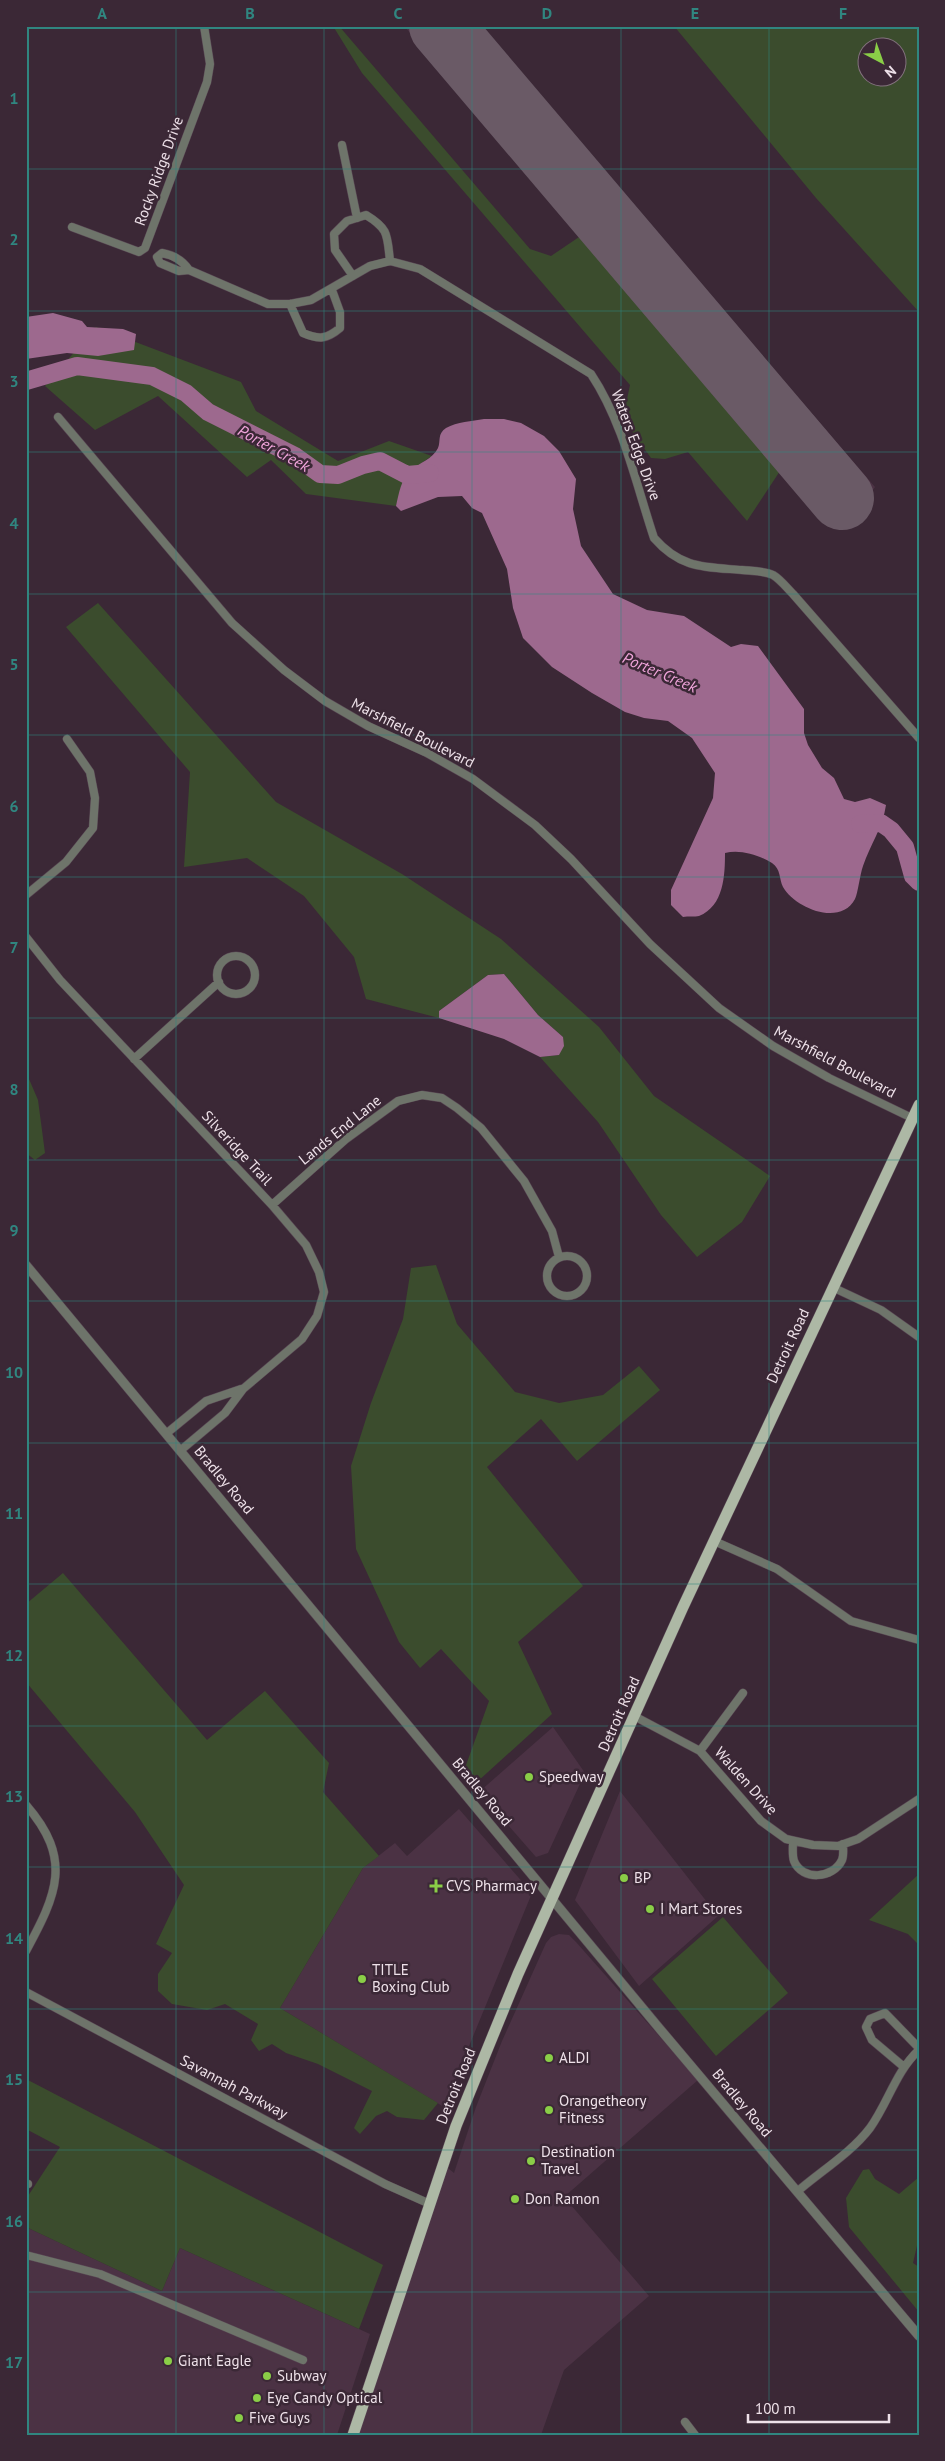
<svg xmlns="http://www.w3.org/2000/svg" width="945" height="2461" font-family="'PT Sans',sans-serif">
<style>
.built{fill:#4b3244}
.green{fill:#3b4c2d;fill-rule:evenodd}
.water{fill:#9d698e}
.lines{fill:none;stroke-linecap:round;stroke-linejoin:round}
.river{stroke:#9d698e;stroke-width:18}
.runway{stroke:#6a5a66;stroke-width:64}
.minor-casing{stroke:#584653;stroke-width:9}
.tertiary-casing{stroke:#584653;stroke-width:10}
.primary-casing{stroke:#584653;stroke-width:12}
.minor{stroke:#6e746a;stroke-width:8}
.tertiary{stroke:#6e746a;stroke-width:9}
.primary{stroke:#adb8a5;stroke-width:11}
.grid{fill:none;stroke:#308680;stroke-width:1;stroke-opacity:0.55}
.poi-dot{fill:#8ace47;stroke:#3b2836;stroke-width:2}
.labels{text-anchor:middle;stroke-width:5;stroke-linejoin:round;paint-order:stroke}
.street-label{font-size:15px;fill:#eee1e9;stroke:#3b2836}
.poi-label{font-size:15px;fill:#eee1e9;stroke:#3b2836;text-anchor:start}
.water-label{font-size:16px;font-style:italic;fill:#f0a4da;stroke:#3b2836}
.neatline{fill:none;stroke:#308680;stroke-width:2}
.grid-label{font-size:16px;text-anchor:middle;font-weight:bold;fill:#308680}
</style>
<rect width="100%" height="100%" fill="#3b2836"/>
<!-- built -->
<path class="built" d="M404 26H479L875 487 846 527Z
M553 1727 585 1773 548 1853 536 1857 479 1792Z
M620 1791 718 1916 639 1986 575 1900Z
M459 1809 532 1893 444 2107 280 2008 363 1868 395 1843 407 1856Z
M559 1934 569 1935 576 1942 698 2080 564 2197 649 2296 564 2370 541 2435H359L448 2168 454 2173 476 2107 502 2041 546 1943 551 1937Z
M26 2227 162 2291 180 2248 370 2334 337 2435H26Z"/>
<!-- green -->
<path class="green" d="M333 26H339L530 249 551 256 582 235 782 468 747 521 688 452 665 459 651 458 631 430 624 413 630 385 362 73Z
M674 26H919V312L816 198ZM868 48H898V78H868Z
M96 327 241 382 256 411 338 461 389 441 432 456C406 473 405 476 396 506L306 494 271 460 247 477 158 396 95 430 45 386Z
M98 603 276 802 402 874 501 939 599 1027 654 1096 770 1176 742 1222 697 1257 661 1215 598 1122 540 1057 559 1055 563 1037 538 1015 504 974 488 975 439 1011V1018L366 999 354 957 304 896 247 858 184 867 190 772 66 627Z
M26 1072 38 1100 45 1153 35 1160 26 1153Z
M436 1265 457 1324 515 1392 559 1403 603 1395 639 1366 660 1390 577 1461 541 1419 487 1467 583 1586 518 1642 552 1714 477 1782 465 1768 489 1701 441 1649 420 1668 399 1642 356 1549 351 1466 371 1403 403 1319 411 1268Z
M63 1573 207 1740 265 1691 329 1763 323 1792 379 1856 363 1868 280 2008 438 2103 424 2120 397 2117 387 2111 376 2116 360 2134 354 2128 372 2091 318 2064 286 2053 272 2044 259 2051 251 2040 258 2024 225 2004 207 2010 172 2004 158 1991V1974L172 1953 156 1944 184 1885 135 1812 26 1682V1604Z
M919 1874V1945L908 1934 869 1920Z
M723 1917 788 1993 716 2056 652 1979Z
M26 2079 383 2265 359 2329 180 2248 162 2291 26 2227V2199L60 2147 26 2129Z
M869 2169 875 2179 899 2194 919 2177V2237L913 2263 919 2267V2312L849 2227 846 2198 863 2170Z"/>
<!-- water -->
<path class="water" d="M53 313 82 321 87 327 123 329 136 334 134 350 98 356 67 353 26 359V317Z
M484 419H504L521 423 544 436 559 451 576 479 573 509 581 546 613 594 647 610 684 616 731 647 741 644 758 646 804 709V733L808 745 822 768 834 778 844 799 855 802 870 798 886 805C883 827 870 845 863 866 860 874 858 893 855 899 840 927 795 908 783 887 779 879 781 869 772 863 759 855 740 849 725 853 725 875 724 906 699 916 695 917 688 916 683 917L671 905V890L713 798 715 773 692 738 668 721 644 718 625 712 592 693 552 667 523 638 513 608 507 569 482 513 472 508 462 496 438 497 401 511 396 506C399 493 401 479 411 470 419 463 433 459 438 448 441 441 437 434 446 428 457 422 472 421 484 419Z
M504 974 538 1015 563 1037 564 1046 559 1055 540 1057 504 1039 439 1018V1011L488 975Z"/>
<g class="lines">
<!-- river -->
<path class="river" d="M26 381 77 366 152 376 186 393 208 412 295 456 320 474 338 475 363 465 380 461 407 475 430 473
M860 824 881 823 891 830 905 847 913 876 919 882"/>
<!-- runway -->
<path class="runway" d="M441 26 842 498"/>
<!-- minor casing -->
<g class="minor-casing">
<path id="minor" d="M342 145 357 218
M72 227 139 252 145 248 207 82 210 64 204 26
M189 270C183 261 173 255 162 253L157 257 160 263 179 271 189 270 268 304H290L311 300 370 266 390 261 420 269 591 374C623 422 636 484 654 538 681 569 705 567 742 570 751 571 765 571 773 575 780 579 787 588 793 594L919 738
M353 276 335 250 334 234 347 221 366 215C389 229 387 235 390 261
M290 304 303 333C319 340 327 339 340 328V312L332 290
M58 417 232 623 284 670 325 701 368 726 427 753 473 779 535 825 571 859 650 944 719 1008 773 1046 829 1078 912 1118
M26 895 66 862 93 828 95 798 90 772 67 739
M26 937 60 980 272 1205 306 1245 319 1272 324 1292 317 1316 302 1339 243 1389 225 1413 181 1450
M217 975a19 19 0 1 1 38 0a19 19 0 1 1-38 0Z
M134 1059 219 982
M272 1205 346 1139 398 1101 422 1095 442 1098 457 1108 481 1128 524 1181 552 1231 559 1257
M547 1276a20 20 0 1 1 40 0a20 20 0 1 1-40 0Z
M832 1287 881 1310 919 1337
M167 1433 206 1401 241 1389
M714 1541 777 1569 851 1621 919 1640
M634 1716 700 1751 761 1821 786 1839 813 1845 838 1846 858 1839 919 1799
M700 1751 743 1693
M26 1805C73 1859 57 1894 26 1951
M793 1841C793 1847 792 1855 794 1861 802 1881 833 1879 842 1860 844 1855 843 1849 843 1844
M26 1992 385 2184 430 2204
M904 2067 872 2040 866 2027 870 2019 885 2013 919 2048
M26 2184H28
M798 2191C821 2171 851 2153 870 2128 888 2103 896 2071 919 2050
M26 2255 100 2274 303 2360
M685 2422 695 2435"/>
</g>
<!-- tertiary casing -->
<g class="tertiary-casing">
<path id="tertiary" d="M26 1265 659 2028 919 2336"/>
</g>
<!-- primary casing -->
<g class="primary-casing">
<path id="primary" d="M353 2435 456 2126 518 1974 683 1607 919 1105"/>
</g>
<!-- minor -->
<use href="#minor" class="minor"/>
<!-- tertiary -->
<use href="#tertiary" class="tertiary"/>
<!-- primary -->
<use href="#primary" class="primary"/>
</g>
<!-- grid -->
<path class="grid" d="M176 26V2435M324 26V2435M472 26V2435M621 26V2435M769 26V2435M26 169H919M26 311H919M26 452H919M26 594H919M26 735H919M26 877H919M26 1018H919M26 1160H919M26 1301H919M26 1443H919M26 1584H919M26 1726H919M26 1867H919M26 2009H919M26 2150H919M26 2292H919"/>
<!-- markers -->
<g class="poi-dot">
<circle cx="529" cy="1777" r="5"/>
<circle cx="624" cy="1878" r="5"/>
<path d="M433.5 1878.5h5v5h5v5h-5v5h-5v-5h-5v-5h5z"/>
<circle cx="650" cy="1909" r="5"/>
<circle cx="362" cy="1979" r="5"/>
<circle cx="549" cy="2058" r="5"/>
<circle cx="549" cy="2110" r="5"/>
<circle cx="531" cy="2161" r="5"/>
<circle cx="515" cy="2199" r="5"/>
<circle cx="168" cy="2361" r="5"/>
<circle cx="267" cy="2376" r="5"/>
<circle cx="257" cy="2398" r="5"/>
<circle cx="239" cy="2418" r="5"/>
</g>
<g class="labels">
<!-- street labels -->
<g class="street-label">
<text transform="translate(159 171) rotate(-70)" y="5">Rocky Ridge Drive</text>
<text transform="translate(636 445) rotate(70)" y="5">Waters Edge Drive</text>
<text transform="translate(413 733) rotate(27)" y="5">Marshfield Boulevard</text>
<text transform="translate(835 1062) rotate(28)" y="5">Marshfield Boulevard</text>
<text transform="translate(340 1130) rotate(-39)" y="5">Lands End Lane</text>
<text transform="translate(237 1148) rotate(47)" y="5">Silveridge Trail</text>
<text transform="translate(788 1346) rotate(-65)" y="5">Detroit Road</text>
<text transform="translate(224 1480) rotate(50)" y="5">Bradley Road</text>
<text transform="translate(619 1714) rotate(-66)" y="5">Detroit Road</text>
<text transform="translate(746 1781) rotate(48)" y="5">Walden Drive</text>
<text transform="translate(482 1792) rotate(50)" y="5">Bradley Road</text>
<text transform="translate(456 2086) rotate(-68)" y="5">Detroit Road</text>
<text transform="translate(234 2087) rotate(28)" y="5">Savannah Parkway</text>
<text transform="translate(742 2103) rotate(50)" y="5">Bradley Road</text>
</g>
<!-- poi labels -->
<g class="poi-label">
<text x="539" y="1782">Speedway</text>
<text x="634" y="1883">BP</text>
<text x="446" y="1891">CVS Pharmacy</text>
<text x="660" y="1914">I Mart Stores</text>
<text x="372" y="1975">TITLE<tspan x="372" dy="17">Boxing Club</tspan></text>
<text x="559" y="2063">ALDI</text>
<text x="559" y="2106">Orangetheory<tspan x="559" dy="17">Fitness</tspan></text>
<text x="541" y="2157">Destination<tspan x="541" dy="17">Travel</tspan></text>
<text x="525" y="2204">Don Ramon</text>
<text x="178" y="2366">Giant Eagle</text>
<text x="277" y="2381">Subway</text>
<text x="267" y="2403">Eye Candy Optical</text>
<text x="249" y="2423">Five Guys</text>
</g>
<!-- water labels -->
<g class="water-label">
<text transform="translate(274 448) rotate(29)" y="6">Porter Creek</text>
<text transform="translate(660 672) rotate(23)" y="6">Porter Creek</text>
</g>
</g>
<!-- border -->
<rect width="945" height="2461" fill="none" stroke="#3b2836" stroke-width="55"/>
<!-- north arrow -->
<g transform="translate(882 62) rotate(139)"><circle r="24" fill="#3b2836" stroke="#83727e"/>
<path d="M0-4L9 19L0 12L-9 19Z" fill="#8ace47"/>
<text y="-8" font-size="14" font-weight="bold" text-anchor="middle" fill="#eee1e9">N</text>
</g>
<!-- scale -->
<path d="M748 2414v8h141v-8" fill="none" stroke="#eee1e9" stroke-width="2.5"/>
<text x="755" y="2414" font-size="15" fill="#eee1e9" stroke="#3b2836" stroke-width="4" paint-order="stroke">100 m</text>
<rect x="28" y="28" width="890" height="2406" class="neatline"/>
<g class="grid-label">
<text x="102" y="19">A</text>
<text x="250" y="19">B</text>
<text x="398" y="19">C</text>
<text x="547" y="19">D</text>
<text x="695" y="19">E</text>
<text x="843" y="19">F</text>
<text x="14" y="104">1</text>
<text x="14" y="245">2</text>
<text x="14" y="387">3</text>
<text x="14" y="529">4</text>
<text x="14" y="670">5</text>
<text x="14" y="812">6</text>
<text x="14" y="953">7</text>
<text x="14" y="1095">8</text>
<text x="14" y="1236">9</text>
<text x="14" y="1378">10</text>
<text x="14" y="1519">11</text>
<text x="14" y="1661">12</text>
<text x="14" y="1802">13</text>
<text x="14" y="1944">14</text>
<text x="14" y="2085">15</text>
<text x="14" y="2227">16</text>
<text x="14" y="2368">17</text>
</g>
</svg>
